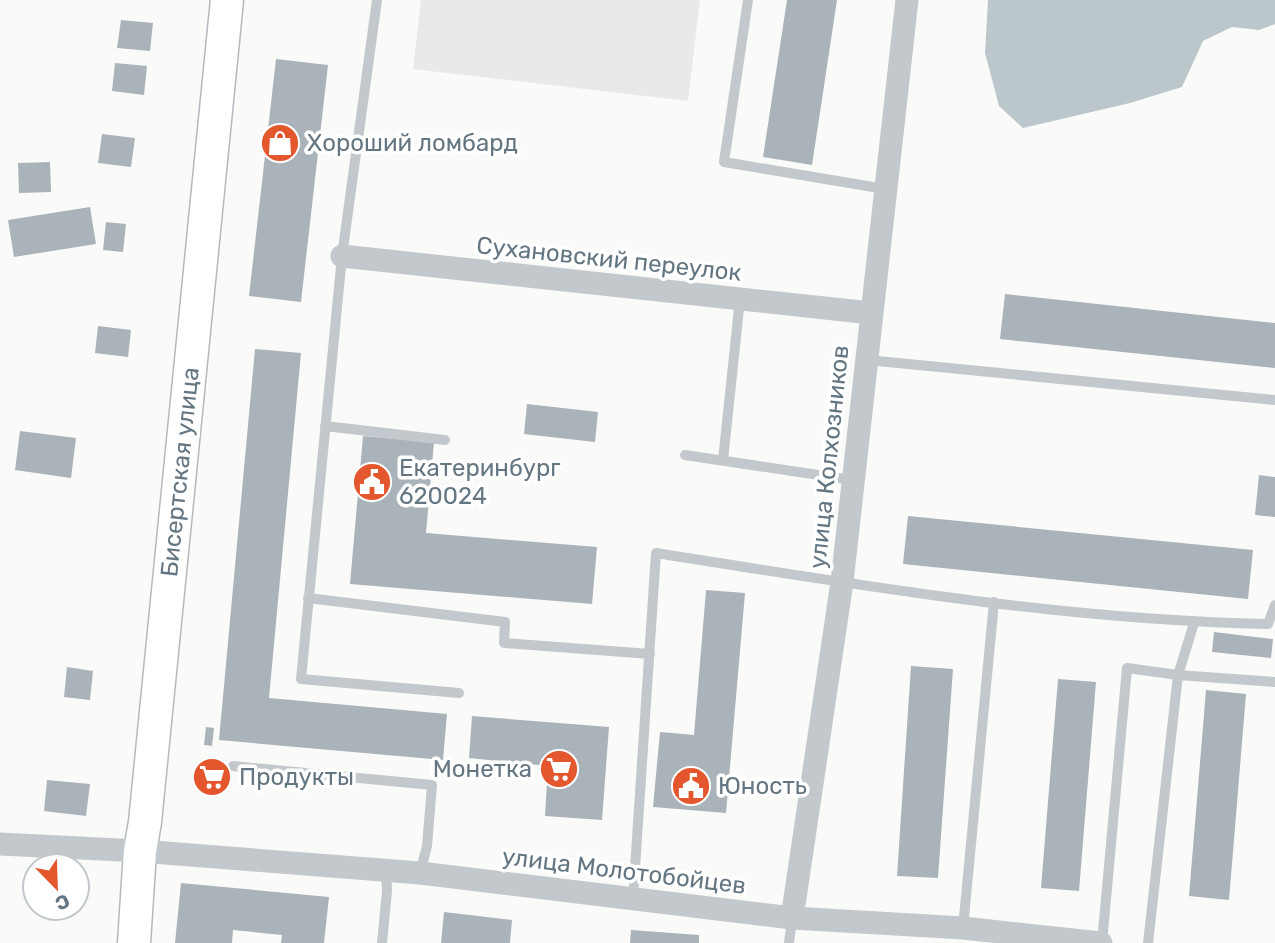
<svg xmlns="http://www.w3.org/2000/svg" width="1275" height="943" font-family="Rubik,sans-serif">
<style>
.built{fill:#e8e9e9}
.water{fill:#bbc7cb}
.building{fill:#aab3b9}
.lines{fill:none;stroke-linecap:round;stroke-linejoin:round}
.secondary-casing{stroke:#b3babf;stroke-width:35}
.lane{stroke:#c3c8cc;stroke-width:10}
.street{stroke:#c3c8cc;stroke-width:23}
.secondary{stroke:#fff;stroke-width:32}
.labels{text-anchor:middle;stroke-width:7;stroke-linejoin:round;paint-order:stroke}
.poi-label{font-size:24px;fill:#657683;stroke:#fff;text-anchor:start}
.street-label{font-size:24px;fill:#657683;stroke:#fff}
</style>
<rect width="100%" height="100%" fill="#fafaf8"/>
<!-- built -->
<path class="built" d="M421 0H700L688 101 413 69Z"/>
<!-- water -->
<path class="water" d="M988 0H1275V24L1259 30 1232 27 1203 41 1182 87 1130 103 1023 128 999 106 985 53Z"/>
<!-- building -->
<path class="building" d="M787 0H837L812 165 763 157Z
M121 20 153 23 150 51 117 48Z
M276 59 328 65 301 302 249 296Z
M115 63 147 66 144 95 112 91Z
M102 134 135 138 131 167 98 163Z
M50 162 51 192 19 193 18 163Z
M90 207 96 244 14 257 8 220Z
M106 222 126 224 123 252 103 250Z
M1005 294 1275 323V368L1000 339Z
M98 326 131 330 128 357 95 353Z
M255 349 301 353 269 698 447 714 443 760 219 740Z
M527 404 598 412 595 442 524 434Z
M20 431 76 438 71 478 15 470Z
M363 436 434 442 426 533 597 547 592 604 350 584Z
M1259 475 1275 477V517L1255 515Z
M908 516 1253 550 1248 599 903 564Z
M706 590 745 593 726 813 653 807 660 732 694 735Z
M1214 632 1273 639 1271 658 1212 652Z
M911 666 953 669 938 878 897 876Z
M67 667 93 671 90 700 64 697Z
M1058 679 1096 682 1079 891 1041 888Z
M1206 690 1246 694 1229 900 1189 896Z
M472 716 609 727 602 820 545 816 548 766 469 758Z
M206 727 214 728 212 746 204 745Z
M206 763 221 765 218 794 202 791Z
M47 780 90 784 86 816 44 811Z
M181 883 329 897 324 943H281L282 935 233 930 232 943H175Z
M444 912 512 920 510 943H441Z
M631 930 699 935V943H630Z"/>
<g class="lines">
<!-- secondary casing -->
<g class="secondary-casing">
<path id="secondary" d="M134 943 140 851 145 822 227 0"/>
</g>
<!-- lane -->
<path class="lane" d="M377 0 342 256 301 679 459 693
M748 0 724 162 885 189
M867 360 1275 400
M325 426 445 440
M685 455 852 480
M723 460 740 299
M308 598 505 622 504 643 650 654
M233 766 432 785 427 846 420 873
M633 898 656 553C858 585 1063 620 1268 624L1275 605
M963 928 994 602
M382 943 387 891 386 870
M789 943 792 918
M1102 943 1127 668 1178 675 1194 623
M1148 943 1178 675 1275 682"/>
<!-- street -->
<path class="street" d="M342 256 871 313
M0 844 140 851 420 873 792 918 963 928 1101 943
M792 918 842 582 907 0"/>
<!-- secondary -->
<use href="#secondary" class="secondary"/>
</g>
<!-- icons -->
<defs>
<g id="shop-disc" transform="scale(2.0125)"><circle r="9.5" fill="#e4572e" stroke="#fff"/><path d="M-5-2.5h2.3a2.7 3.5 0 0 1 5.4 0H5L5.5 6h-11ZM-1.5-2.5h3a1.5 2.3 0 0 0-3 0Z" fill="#fff"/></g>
<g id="civic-disc" transform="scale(2.0125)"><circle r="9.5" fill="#e4572e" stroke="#fff"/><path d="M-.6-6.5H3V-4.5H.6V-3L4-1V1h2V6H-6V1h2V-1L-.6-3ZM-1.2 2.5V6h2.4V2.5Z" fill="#fff"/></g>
<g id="supermarket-disc" transform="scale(2.0125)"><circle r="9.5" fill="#e4572e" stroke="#fff"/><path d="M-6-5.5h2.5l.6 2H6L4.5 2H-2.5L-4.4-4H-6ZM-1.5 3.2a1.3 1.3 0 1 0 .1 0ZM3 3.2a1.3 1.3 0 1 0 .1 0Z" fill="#fff"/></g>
</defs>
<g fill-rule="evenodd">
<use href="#shop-disc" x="280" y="143"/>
<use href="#civic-disc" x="372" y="482"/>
<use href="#supermarket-disc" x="559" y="769"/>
<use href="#supermarket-disc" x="212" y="777"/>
<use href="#civic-disc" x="691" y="786"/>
</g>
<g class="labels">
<!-- poi labels -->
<g class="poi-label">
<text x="307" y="151">Хороший ломбард</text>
<text x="399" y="476">Екатеринбург<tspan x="399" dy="28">620024</tspan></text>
<text x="532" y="777" text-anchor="end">Монетка</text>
<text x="239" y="785">Продукты</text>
<text x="718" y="794">Юность</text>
</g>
<!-- street labels -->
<g class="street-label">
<text transform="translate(609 259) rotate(6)" y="8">Сухановский переулок</text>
<text transform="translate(829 457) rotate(-84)" y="8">улица Колхозников</text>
<text transform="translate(180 472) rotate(-84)" y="8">Бисертская улица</text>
<text transform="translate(624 871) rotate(7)" y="8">улица Молотобойцев</text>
</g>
</g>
<!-- north arrow -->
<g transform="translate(56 887) rotate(157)"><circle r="33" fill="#ffffff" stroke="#c1c8cd" stroke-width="2"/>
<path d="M0-5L12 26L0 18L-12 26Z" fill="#e4572e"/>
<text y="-10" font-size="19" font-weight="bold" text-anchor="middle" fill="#657683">С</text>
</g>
</svg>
